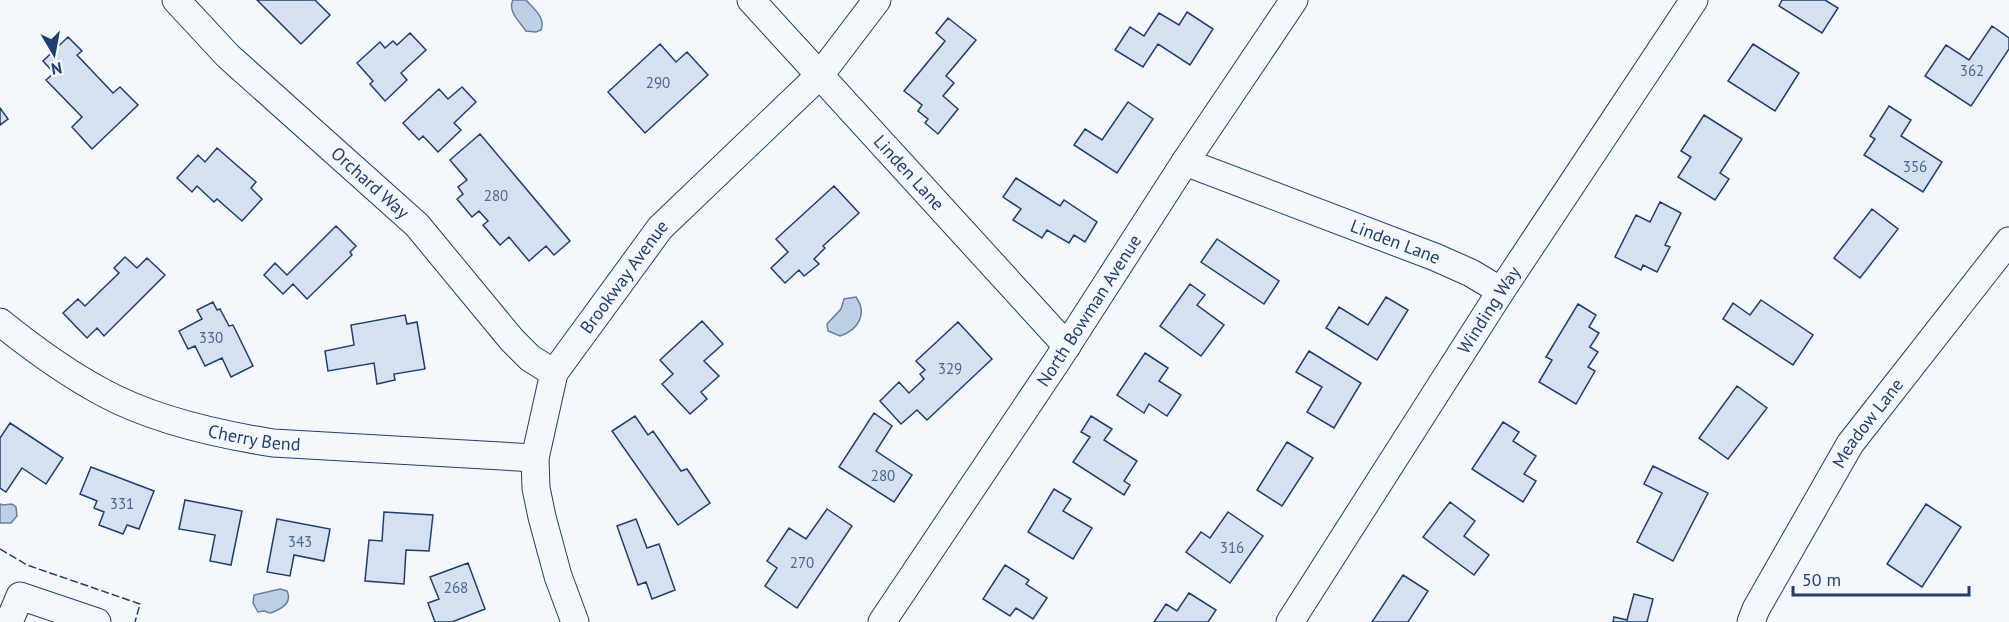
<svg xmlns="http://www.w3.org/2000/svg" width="2009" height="622" font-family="'PT Sans',sans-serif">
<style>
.water{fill:#bed0e5;stroke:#687fa3;stroke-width:1.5}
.building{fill:#d5e0f0;stroke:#1d3f73;stroke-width:1.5}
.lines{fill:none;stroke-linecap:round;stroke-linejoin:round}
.minor-casing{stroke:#1d3f73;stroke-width:29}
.minor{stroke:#f4f7fb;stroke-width:27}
.fence{stroke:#1d3f73;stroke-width:1.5;stroke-dasharray:8 3;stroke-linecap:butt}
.labels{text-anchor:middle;stroke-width:4.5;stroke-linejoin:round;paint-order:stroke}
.number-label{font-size:15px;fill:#4b6792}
.street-label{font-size:18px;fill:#1d3f73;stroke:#f4f7fb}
</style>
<rect width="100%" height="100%" fill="#f4f7fb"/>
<!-- water -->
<path class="water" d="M513 0H526C534 9 546 18 541 30L536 32 526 31C520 22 507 11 513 0Z
M856 297C868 314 858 330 840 336L828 331 827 324 841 309 844 299Z
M0 504 3 505 12 504 16 507 17 516 11 523H0Z
M280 589 287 591C293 603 280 610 270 613L264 611 258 612 253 603 254 595Z"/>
<!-- building -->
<path class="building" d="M257 0H315L330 15 301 44Z
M1782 0H1825L1838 8 1822 33 1779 6Z
M1187 12 1213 29 1190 65 1158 44 1143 67 1115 50 1130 27 1144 36 1159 13 1179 25Z
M948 18 976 40 946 76 954 83 943 96 958 109 938 134 925 123 928 119 918 111 922 105 904 91 945 41 936 33Z
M1992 26 2009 38V49L1971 106 1925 76 1946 45 1969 60Z
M410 33 426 50 401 73 407 80 385 101 370 84 373 81 357 63 380 42 385 48 393 41 397 45Z
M68 37 82 51 77 55 113 93 120 87 138 105 92 149 72 127 82 117 46 80 54 73 43 61Z
M660 44 676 62 687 52 708 75 645 133 608 92Z
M1753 44 1799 73 1775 111 1728 81Z
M462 87 476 102 454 123 461 130 438 152 423 136 419 140 403 123 439 89 448 99Z
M1128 102 1153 119 1117 173 1074 145 1085 129 1102 140Z
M1889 106 1911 120 1901 136 1942 162 1923 192 1864 155 1875 139 1870 136Z
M0 108 8 119 0 125Z
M1704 115 1742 139 1720 173 1729 179 1715 200 1678 177 1691 157 1681 151Z
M480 134 570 241 554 255 546 246 529 261 509 237 500 245 483 225 488 221 479 211 472 217 457 199 463 194 458 187 467 180 450 160Z
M217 148 256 182 251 188 262 199 242 221 217 199 214 202 197 186 192 192 177 178 198 155 205 162Z
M1016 178 1060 206 1064 200 1097 222 1085 242 1074 235 1069 243 1047 230 1042 238 1013 220 1021 209 1003 197Z
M834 186 859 213 823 246 825 248 814 259 819 264 804 276 799 270 785 283 771 268 788 252 776 239Z
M1660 202 1681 213 1665 245 1670 247 1657 272 1643 265 1641 270 1615 257 1636 215 1650 222Z
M1872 209 1898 229 1860 278 1834 258Z
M336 226 356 246 350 252 352 255 307 299 293 284 283 294 264 275 275 263 287 275Z
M1217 239 1279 281 1264 304 1201 262Z
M125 257 137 268 147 258 165 275 104 336 97 328 87 338 63 313 78 299 85 306 119 273 114 268Z
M1190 284 1205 295 1197 305 1224 325 1201 356 1160 326Z
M1386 297 1408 310 1377 360 1326 328 1339 307 1368 325Z
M1761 300 1813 335 1793 365 1723 319 1733 303 1750 315Z
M213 302 217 310 220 309 229 326 233 325 253 366 231 377 222 358 205 366 195 346 188 349 179 331 202 319 197 310Z
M1578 304 1596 315 1589 327 1599 333 1590 347 1598 352 1588 367 1595 371 1576 404 1539 382 1552 360 1546 357Z
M405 315 407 324 417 322 425 369 394 374 395 380 377 384 374 363 328 371 325 351 354 345 351 325Z
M702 321 723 344 704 361 719 376 701 392 707 399 690 414 662 384 673 374 660 360Z
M958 322 992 359 927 420 917 410 901 424 880 401 899 382 909 393 924 379 920 374 925 370 916 361Z
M1309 351 1361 383 1334 428 1307 412 1322 387 1296 372Z
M1145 353 1168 368 1159 381 1181 395 1167 416 1149 404 1144 413 1117 395Z
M1737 386 1767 408 1728 459 1699 438Z
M874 413 892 426 876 451 912 475 894 502 839 467Z
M635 416 648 435 653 431 681 471 687 469 710 503 678 525 612 431Z
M1091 416 1112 429 1104 440 1137 461 1124 481 1130 485 1124 495 1073 462 1090 437 1081 432Z
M1503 422 1519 432 1513 441 1536 456 1524 474 1536 481 1523 502 1472 469Z
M10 423 63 458 46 484 22 468 6 492 0 488V438Z
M1287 442 1313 458 1282 506 1257 490Z
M1653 466 1708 493 1673 561 1637 542 1662 493 1644 484Z
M91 467 154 491 139 529 127 525 123 534 99 525 104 512 94 508 97 501 80 494Z
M1054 489 1071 499 1063 511 1092 528 1073 559 1028 532Z
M185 500 242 511 231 565 210 561 215 535 179 529Z
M1450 502 1475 521 1464 536 1489 555 1474 575 1423 537Z
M1926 504 1961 527 1922 587 1887 564Z
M827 509 852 526 797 608 765 586 777 568 767 561 789 528 806 539Z
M384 512 433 515 429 551 406 550 404 584 365 581 369 540 382 541Z
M1228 512 1263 536 1230 583 1186 552 1201 532 1210 538Z
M277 519 330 529 324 561 294 555 290 576 267 572Z
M636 519 647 548 659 544 675 590 652 599 646 582 638 585 617 526Z
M468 563 485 609 452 622H435L428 603 439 599 430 577Z
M1005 565 1029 580 1026 584 1047 598 1033 619 1016 608 1010 616 983 599Z
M1403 575 1428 591 1408 622H1372Z
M1189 593 1216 610 1208 622H1154L1166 604 1177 611Z
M1634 594 1653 599 1647 622H1613L1614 617 1627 620Z"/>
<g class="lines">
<!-- minor casing -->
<g class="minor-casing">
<g id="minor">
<path id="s1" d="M176 0 228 56 417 225 512 340 530 358 554 373"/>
<path id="s2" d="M751 0 1067 346"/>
<path id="s3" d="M1185 162 1435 257 1471 273 1501 291"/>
<path id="s4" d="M0 322C32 348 65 372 102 392 153 420 216 434 273 443L535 458"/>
<path d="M9 622 20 596 97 622"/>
<path id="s5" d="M575 622 558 576 542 517 536 488 535 458 554 373 660 228 820 75 877 0"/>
<path id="s6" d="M882 622 1057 361 1185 162 1294 0"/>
<path id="s7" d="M1290 622 1501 291 1694 0"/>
<path id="s8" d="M1751 622 1756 609 1850 444 2009 241"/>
</g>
</g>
<!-- minor -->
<use href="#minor" class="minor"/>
<!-- fence -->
<path class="fence" d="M0 549 27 565 140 604 135 622"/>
</g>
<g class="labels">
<!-- number labels -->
<g class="number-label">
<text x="1972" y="76">362</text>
<text x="658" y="88">290</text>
<text x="1915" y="172">356</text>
<text x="496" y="201">280</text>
<text x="211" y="343">330</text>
<text x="950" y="374">329</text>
<text x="883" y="481">280</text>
<text x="122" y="509">331</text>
<text x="300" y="547">343</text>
<text x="1232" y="553">316</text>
<text x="802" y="568">270</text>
<text x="456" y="593">268</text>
</g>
<!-- street labels -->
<g class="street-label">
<text dy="6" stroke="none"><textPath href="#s2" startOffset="234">Linden Lane</textPath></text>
<text dy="6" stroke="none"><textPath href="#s1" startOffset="267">Orchard Way</textPath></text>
<text dy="6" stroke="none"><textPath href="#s3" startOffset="225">Linden Lane</textPath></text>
<text dy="6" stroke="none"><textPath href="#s5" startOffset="376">Brookway Avenue</textPath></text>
<text dy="6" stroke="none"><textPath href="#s7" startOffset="370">Winding Way</textPath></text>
<text dy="6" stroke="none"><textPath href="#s6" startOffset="374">North Bowman Avenue</textPath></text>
<text dy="6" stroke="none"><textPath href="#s8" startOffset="231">Meadow Lane</textPath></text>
<text dy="6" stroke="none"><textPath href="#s4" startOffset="284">Cherry Bend</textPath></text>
</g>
</g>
<!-- north arrow -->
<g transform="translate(54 54) rotate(170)" stroke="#f4f7fb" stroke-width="4.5" paint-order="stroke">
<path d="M0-4.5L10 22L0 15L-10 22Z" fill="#1d3f73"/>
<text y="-9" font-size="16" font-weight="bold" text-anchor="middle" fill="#1d3f73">N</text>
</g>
<!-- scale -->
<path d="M1793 586v9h176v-9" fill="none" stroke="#1d3f73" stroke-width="3"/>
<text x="1802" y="586" font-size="18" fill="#1d3f73" stroke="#f4f7fb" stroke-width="4.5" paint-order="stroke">50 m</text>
</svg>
